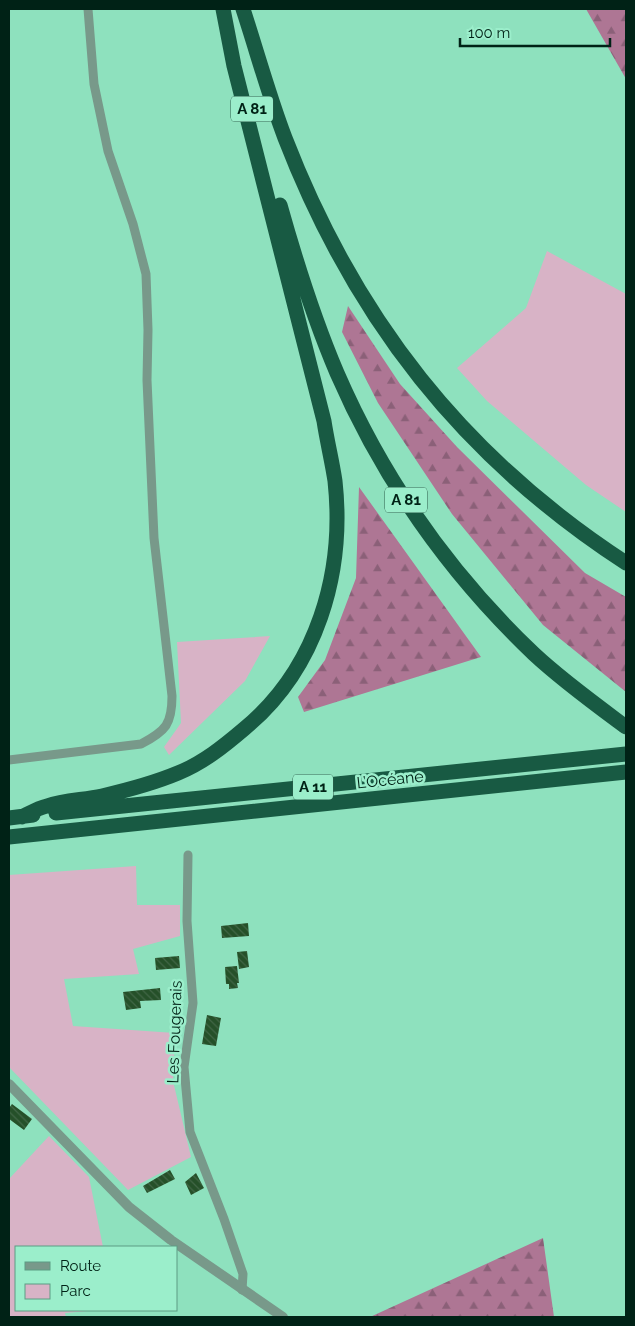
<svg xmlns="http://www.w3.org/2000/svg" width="635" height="1326" font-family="Raleway,sans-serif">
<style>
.green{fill:#d8b3c6}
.forest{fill:url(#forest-firs)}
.building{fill:url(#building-back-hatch)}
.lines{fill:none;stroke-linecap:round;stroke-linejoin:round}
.minor{stroke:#78998a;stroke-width:9}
.tertiary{stroke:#78998a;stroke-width:10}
.motorway{stroke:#185a43;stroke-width:15}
.labels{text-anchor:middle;stroke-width:5;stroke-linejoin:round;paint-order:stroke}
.shield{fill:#9beecb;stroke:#2e5f4c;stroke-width:1}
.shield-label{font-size:15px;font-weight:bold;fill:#002216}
.street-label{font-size:16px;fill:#002216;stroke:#9beecb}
</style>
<defs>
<pattern id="forest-firs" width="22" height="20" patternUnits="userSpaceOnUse" patternTransform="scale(1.25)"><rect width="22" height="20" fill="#ae7694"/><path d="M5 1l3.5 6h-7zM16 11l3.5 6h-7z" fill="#8b6078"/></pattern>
<pattern id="building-back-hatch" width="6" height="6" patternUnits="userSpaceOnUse" patternTransform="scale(1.25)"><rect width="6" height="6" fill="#255029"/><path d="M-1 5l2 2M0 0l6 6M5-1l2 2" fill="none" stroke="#416646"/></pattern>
</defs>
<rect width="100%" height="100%" fill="#8ee1be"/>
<!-- green -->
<path class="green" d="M547 251 626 294V512L586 485 487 401 457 368 526 308Z
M270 636 245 681 169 755 164 747 181 723 177 642Z
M136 866 137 905H180V936L133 949 139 974 64 979 73 1026 175 1033 173 1081 191 1157 128 1190 9 1067V875Z
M49 1136 89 1177 103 1247H16V1310H99L65 1313 66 1317H9V1179Z"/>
<!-- forest -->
<path class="forest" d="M586 9H626V79Z
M348 306 400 384 457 447 585 573 626 597V692L543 625 452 514 378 403 342 332Z
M359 487 481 657 304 712 298 697 325 660 356 578Z
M543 1238 554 1317H370Z"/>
<!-- building -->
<path class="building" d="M248 923 249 936 222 938 221 926Z
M247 951 249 967 239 969 237 952Z
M179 956 180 968 156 970 155 958Z
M237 966 239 983H237L238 988 229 989V984H226L225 967Z
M160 988 161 1000 140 1001 141 1008 126 1010 123 992Z
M207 1015 221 1018 216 1046 202 1044Z
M12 1104 32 1119 24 1130 9 1119V1108Z
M170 1170 175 1179 147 1193 143 1186Z
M196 1173 204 1188 191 1195 185 1182Z"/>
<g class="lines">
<!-- minor -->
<path class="minor" d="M9 760 141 744C166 731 172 724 172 696L154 538 147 380 148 330 146 274 133 224 108 151 94 84 88 9
M188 855 187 921 193 1003 184 1067 190 1132 224 1219 243 1274 242 1290"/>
<!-- tertiary -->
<path class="tertiary" d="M9 1084 129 1207 171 1240 283 1317"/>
<!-- motorway -->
<path class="motorway" d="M243 9C257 52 269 96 285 138 355 319 463 457 626 563
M280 205C296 262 314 319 337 373 383 479 451 575 534 654 563 681 595 704 626 727
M56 813 626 754
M22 817C30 813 38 808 47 806 64 800 84 800 102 796 128 790 154 783 178 773 203 763 224 746 244 729 317 669 345 573 335 481 332 461 327 441 324 421L234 66 223 9
M9 818 33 815
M9 837 626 772"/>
</g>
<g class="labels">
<!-- shield labels -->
<g class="shield">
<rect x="231" y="96.5" width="42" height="25" rx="4"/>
<rect x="385" y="487.5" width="42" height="25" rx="4"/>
<rect x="293" y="774.5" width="40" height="25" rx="4"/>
</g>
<g class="shield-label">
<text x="252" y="114">A 81</text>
<text x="406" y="505">A 81</text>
<text x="313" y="792">A 11</text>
</g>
<!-- street labels -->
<g class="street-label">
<text transform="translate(390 779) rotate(-6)" y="6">L’Océane</text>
<text transform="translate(174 1032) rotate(-88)" y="6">Les Fougerais</text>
</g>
</g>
<!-- border -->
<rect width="635" height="1326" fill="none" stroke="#002216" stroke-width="20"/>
<!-- legend -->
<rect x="15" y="1246" width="162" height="65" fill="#9beecb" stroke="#5d9c83"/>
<rect x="25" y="1262" width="25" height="8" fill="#78998a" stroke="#5d9c83"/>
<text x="60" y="1271" font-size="15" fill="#002216">Route</text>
<rect x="25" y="1284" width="25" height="15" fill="#d8b3c6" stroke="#5d9c83"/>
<text x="60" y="1296" font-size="15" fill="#002216">Parc</text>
<!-- scale -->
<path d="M460 38v8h150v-8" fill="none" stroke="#002216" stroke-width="2.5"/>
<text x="468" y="38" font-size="15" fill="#002216" stroke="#9beecb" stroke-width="4" paint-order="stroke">100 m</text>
</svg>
